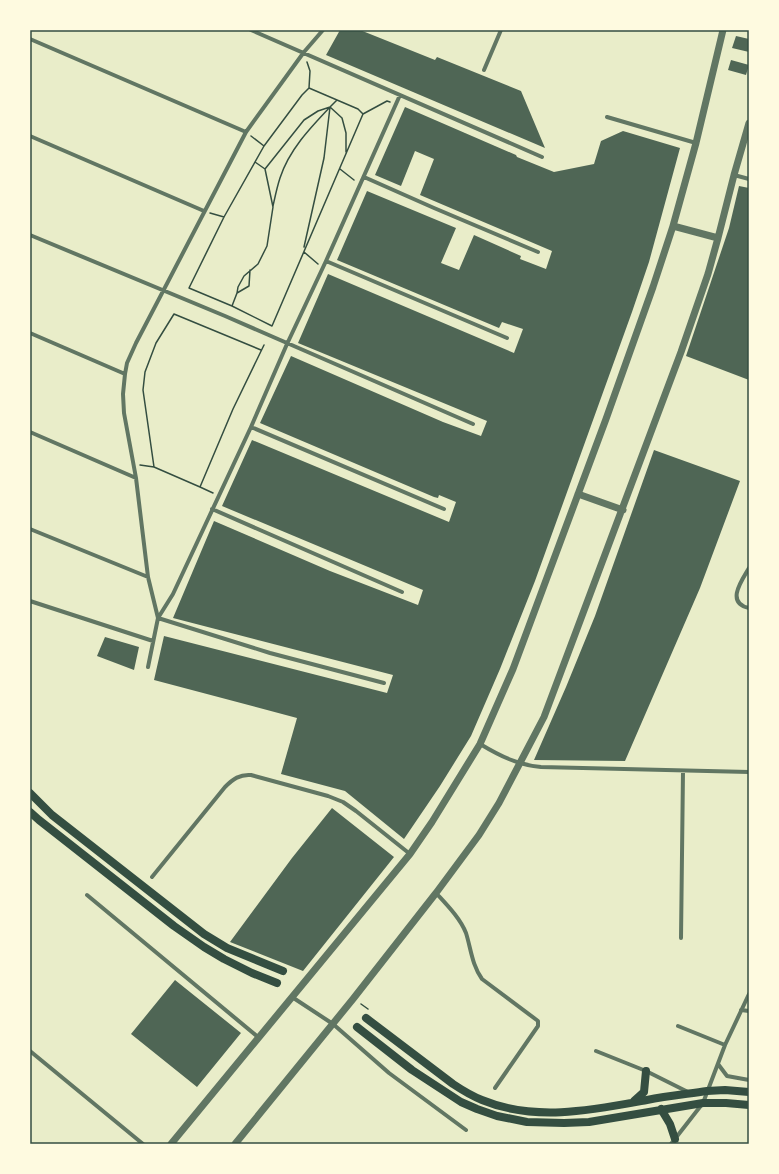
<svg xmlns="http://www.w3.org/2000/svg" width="779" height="1174" font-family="Lato,sans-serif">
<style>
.building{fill:#4f6655}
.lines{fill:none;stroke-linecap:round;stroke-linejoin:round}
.path{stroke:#344e41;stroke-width:1.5}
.minor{stroke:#617663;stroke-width:4}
.tertiary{stroke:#617663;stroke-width:7}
.secondary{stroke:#344e41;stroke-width:8}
.neatline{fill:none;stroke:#344e41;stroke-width:1.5}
</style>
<rect width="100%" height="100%" fill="#e9edc9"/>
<!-- building -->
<path class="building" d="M340 30H360L435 60 437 57 521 91 545 148 326 55Z
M736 36 749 39V52L732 48Z
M731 60 749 65 746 75 728 70Z
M405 107 516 155 517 157 554 172 594 164 601 141 623 131 680 148 649 262 632 312 535 581 500 669 471 736 440 786 404 839 345 791 281 774 297 718 154 680 164 636 387 693 393 675 173 618 214 521 330 571 418 605 423 590 222 506 252 440 449 522 456 502 439 495 438 498 434 497 260 423 291 356 443 422 481 436 487 421 298 343 328 274 514 353 523 329 502 322 499 328 337 260 367 191 456 228 441 263 459 270 474 235 521 256 520 259 546 269 552 251 420 195 434 159 415 151 401 186 375 175Z
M739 186 749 188V380L686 356 729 228Z
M654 450 740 481 700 588 625 761 534 760 566 687 595 616Z
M105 637 139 647 134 670 97 656Z
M332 808 394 857 303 971 230 942 292 858Z
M175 980 241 1033 197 1087 131 1034Z"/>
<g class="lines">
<!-- path -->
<path class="path" d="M307 62 310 71 309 88
M309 88 358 109 363 114 272 326 232 306 189 288 224 217 264 146 302 95Z
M330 107 342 118 346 133V152
M363 114 387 101 390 102
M251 136 264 146
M265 169 304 120 318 111 330 107 337 100
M340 169 354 180
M273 206C275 197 277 187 280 178 289 150 310 128 330 107
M210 213 224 217
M304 247 324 158 330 107
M304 252 318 264
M237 293 249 286 250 270
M232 306 237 293 238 287 244 276 258 264 267 246 273 207 265 169 255 162
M261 350 174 314 156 343 145 372 143 390 154 467 200 487 233 409 264 345
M140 465 154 467
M200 487 213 493
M361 1004 368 1009"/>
<!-- minor -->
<path class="minor" d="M251 30 542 157
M30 39 246 132
M484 70 501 30
M607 117 696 143
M30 136 204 211
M734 175 749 179
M364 177 434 208 538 252
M30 235 225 316 473 424
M326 261 507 338
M30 333 125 374
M251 427 444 509
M30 432 136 478
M212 509 402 592
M30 529 148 577
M749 568C742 580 725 603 749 608
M30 601 153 641
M148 667 158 618 148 577 136 478 124 413 123 394 125 374 127 363 136 343 246 132 304 52 323 30
M384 683 270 653 158 618 173 594 251 427 287 344 326 261 400 95
M480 744C500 756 518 765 541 767L749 772
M152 877 225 787C233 779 240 774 251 775L328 796 343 802 356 811 410 854
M436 893C447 905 460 918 466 933 471 949 472 965 482 979L538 1021V1026L495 1088
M87 895 258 1037
M681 938 683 771
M292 997 333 1024 389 1073 466 1130
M741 1010 749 1011
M678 1026 725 1045
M30 1051 143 1144
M596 1051 646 1071 688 1092
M718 1064 727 1076 749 1080
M671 1144 703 1103 725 1045 749 994"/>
<!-- tertiary -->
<path class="tertiary" d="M673 226 718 238
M578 494 623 510
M171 1144 410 854 432 822 480 744 513 669 606 419 653 287 673 226 696 143 723 30
M235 1144 353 999 436 893 479 835 499 803 544 717 681 352 708 274 718 238 734 175 749 123"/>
<!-- secondary -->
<path class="secondary" d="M30 793 52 815 204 934 227 948 283 971
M30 812 39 820 174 926 204 947 224 959 252 973 277 983
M366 1018 453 1084C462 1090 472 1096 482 1100 535 1122 593 1110 647 1100 667 1096 687 1094 707 1091L725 1090 749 1092
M357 1027 412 1070 461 1102 477 1109 497 1116 527 1122 564 1123 589 1122 703 1103H726L749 1105
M634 1101 644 1092 646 1071
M661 1109 670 1124 675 1139"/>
</g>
<!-- border -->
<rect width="779" height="1174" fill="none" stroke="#fefae0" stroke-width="62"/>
<rect x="31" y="31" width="717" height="1112" class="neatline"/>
</svg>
